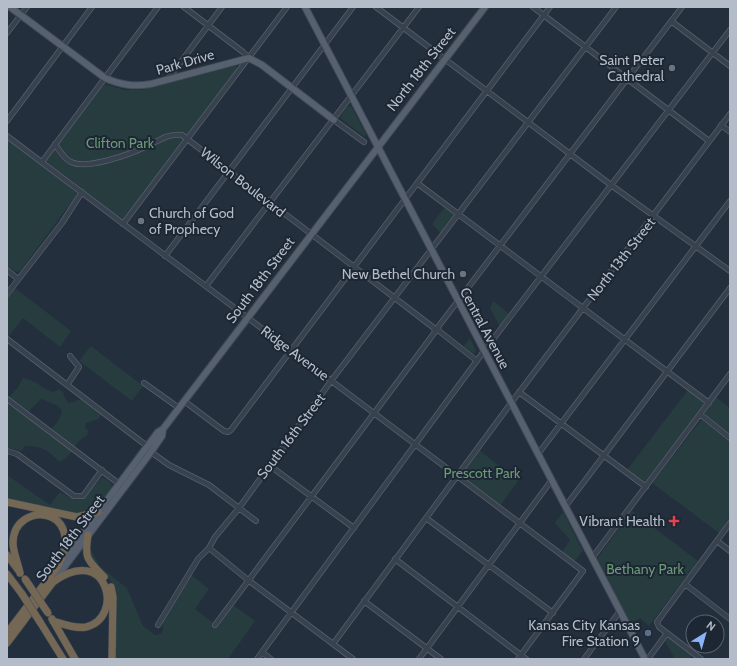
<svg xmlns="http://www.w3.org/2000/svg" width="737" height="666" font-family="Cabin,sans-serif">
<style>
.green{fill:#263c3f}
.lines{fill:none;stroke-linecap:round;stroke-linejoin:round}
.minor-casing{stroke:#565f6c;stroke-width:6}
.major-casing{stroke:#414a57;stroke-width:8}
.highway-casing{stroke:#434c59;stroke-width:8}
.minor{stroke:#38414e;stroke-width:4.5}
.major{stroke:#56606e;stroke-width:6}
.highway{stroke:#746855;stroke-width:7}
.highway-bridge-casing{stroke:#434c59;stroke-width:8;stroke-linecap:butt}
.highway-bridge{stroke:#746855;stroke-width:7}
.worship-dot{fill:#6b7280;stroke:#1d2633;stroke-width:1.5}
.health-dot{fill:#e0444e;stroke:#1d2633;stroke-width:1.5}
.service-dot{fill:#5c6f8a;stroke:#1d2633;stroke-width:1.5}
.labels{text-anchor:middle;stroke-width:4;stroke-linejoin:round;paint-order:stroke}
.poi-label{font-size:14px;fill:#b4bcc9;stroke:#1d2633;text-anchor:end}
.street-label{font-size:14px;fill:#b4bcc9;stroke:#1d2633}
.park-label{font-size:14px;fill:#6b9a76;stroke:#1d2633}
</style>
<rect width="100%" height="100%" fill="#242f3e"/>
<!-- green -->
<path class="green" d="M235 65 238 69 124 218 121 219 46 161 104 84 125 90H141Z
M351 106 366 134 365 137 340 118 347 107Z
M7 139 76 192V196L21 270 17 272 7 266Z
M445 207 455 216 441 234 432 224Z
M15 288 71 331 60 347 23 318 8 337 7 336V299Z
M493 301 510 314 500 327 490 308Z
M470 338 476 351 474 354 464 346Z
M91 346 143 386 132 401 79 361Z
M23 378C35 379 42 389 53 392L59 389 63 392 65 398 69 403 82 399 102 414 98 419 86 423 85 427 88 431 87 436C74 440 73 458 59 462 48 450 42 446 25 446L22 451 7 448V403L46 432C55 427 60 420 62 410L58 406 41 399 29 411 9 397 18 387Z
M688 390 702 401 704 404 647 480 644 482 627 470Z
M716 397 730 408V435L705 416V412Z
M701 420 706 421 730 440V518L719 533 652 483Z
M479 450 518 481 500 506 460 475Z
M7 475 50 505 60 492 75 500 85 497 102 477 110 482 113 487 91 512 76 514 7 499Z
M632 511 698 561 649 626 640 618 630 623 597 558Z
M563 512 583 551 574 562 562 552 570 540 555 523Z
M89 546 100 567 127 588 143 626 155 635 161 634 163 630 162 622 191 575 209 589 195 609 217 626 233 605 255 621 228 659H115L113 585 107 576 90 559Z
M669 637 692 655 689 659H675L665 641Z"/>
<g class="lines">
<!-- minor casing -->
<g class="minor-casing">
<path id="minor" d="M184 7 243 52 249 58
M376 7 611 185 730 271
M533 7 709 141
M671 21 730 66
M7 33 27 7
M168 79 222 7
M334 120 364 142
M7 121 92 7
M721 125 730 132
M7 136 583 571 518 659
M55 144C60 151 63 158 71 162 87 170 131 154 147 146 159 141 168 133 182 135L434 328 435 332 215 625
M42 162 158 7
M417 183 709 403
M123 224 287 7
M165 256 353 7
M7 270 18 279
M206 286 419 7
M7 294 62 223 82 192
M7 339 147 446
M477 361 439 331 438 327 682 7
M144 383 179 408
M67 385 79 367 70 356
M519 392 646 487
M7 399 122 486
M184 401 224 431 228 432 231 430 550 7
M700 414 730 438
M7 451 17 454 74 496H83L102 470
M151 452 169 465 209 485 256 521
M538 454 730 201
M269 465 354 528
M565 507 730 288
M426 518 553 613
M717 541 730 551
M209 548 248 580 353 659
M592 558 730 374
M395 559 526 659
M685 584 730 619
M364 601 441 659
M158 625 198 559 209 548 215 537 239 508 331 381 616 7
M333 644 511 403 730 114
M262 652 271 659
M257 659 484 351 730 30
M419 659 551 481
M584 659 620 611
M648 659 667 633
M701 659 659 627 657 622 730 523"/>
</g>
<!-- major casing -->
<g class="major-casing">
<path id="major" d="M10 7 105 78C121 85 134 87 151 84L249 58 262 65 334 120
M305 7 645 659
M60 563 158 432 163 429 179 408 485 7
M53 582 151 452 162 436 163 429"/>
</g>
<!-- highway casing -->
<g class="highway-casing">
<path id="highway" d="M7 502 77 517 98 512
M88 535C84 560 88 560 104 577
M7 555 19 571
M7 574 22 594
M111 587 113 597 112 659
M52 619 75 659
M40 622 63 659
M7 633 58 566C88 505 13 500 13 543 13 552 18 563 20 573
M7 643 53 582C108 542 125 618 86 627 75 629 63 624 53 621"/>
</g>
<!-- minor -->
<use href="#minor" class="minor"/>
<!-- major -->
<use href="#major" class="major"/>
<!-- highway -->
<use href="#highway" class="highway"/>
<!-- highway-bridge casing -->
<g class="highway-bridge-casing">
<path id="highway-bridge" d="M25 579 48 613
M22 594 40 622"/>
</g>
<!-- highway-bridge -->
<use href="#highway-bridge" class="highway-bridge"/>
</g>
<!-- markers -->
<g class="worship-dot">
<circle cx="672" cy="68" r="4"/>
<circle cx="141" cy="221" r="4"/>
<circle cx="463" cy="274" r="4"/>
</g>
<path class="health-dot" d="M672 515h4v4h4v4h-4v4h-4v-4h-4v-4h4z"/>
<circle class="service-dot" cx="648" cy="633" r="4"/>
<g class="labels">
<!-- poi labels -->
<g class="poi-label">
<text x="664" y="65">Saint Peter<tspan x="664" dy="16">Cathedral</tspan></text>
<text x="149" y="218" text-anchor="start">Church of God<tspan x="149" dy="16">of Prophecy</tspan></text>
<text x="455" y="279">New Bethel Church</text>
<text x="665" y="526">Vibrant Health</text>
<text x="640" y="630">Kansas City Kansas<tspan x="640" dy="16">Fire Station 9</tspan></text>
</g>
<!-- street labels -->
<g class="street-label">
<text transform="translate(185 62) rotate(-16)" y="5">Park Drive</text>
<text transform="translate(421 69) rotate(-52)" y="5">North 18th Street</text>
<text transform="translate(243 182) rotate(38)" y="5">Wilson Boulevard</text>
<text transform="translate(621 259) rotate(-52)" y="5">North 13th Street</text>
<text transform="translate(260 280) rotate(-53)" y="5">South 18th Street</text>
<text transform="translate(485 328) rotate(62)" y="5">Central Avenue</text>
<text transform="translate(295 353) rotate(37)" y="5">Ridge Avenue</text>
<text transform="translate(291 436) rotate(-53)" y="5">South 16th Street</text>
<text transform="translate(70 538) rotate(-53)" y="5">South 18th Street</text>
</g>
<!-- park labels -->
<g class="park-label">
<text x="120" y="148">Clifton Park</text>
<text x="482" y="478">Prescott Park</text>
<text x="645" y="574">Bethany Park</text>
</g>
</g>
<!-- border -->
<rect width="737" height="666" fill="none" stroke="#b4bcc9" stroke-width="16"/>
<!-- north arrow -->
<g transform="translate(705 634) rotate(37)"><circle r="19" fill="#1d2633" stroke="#59626f"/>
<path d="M0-3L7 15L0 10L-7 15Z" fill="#8ab4f8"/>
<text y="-6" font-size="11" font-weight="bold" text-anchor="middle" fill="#b4bcc9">N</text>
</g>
</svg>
